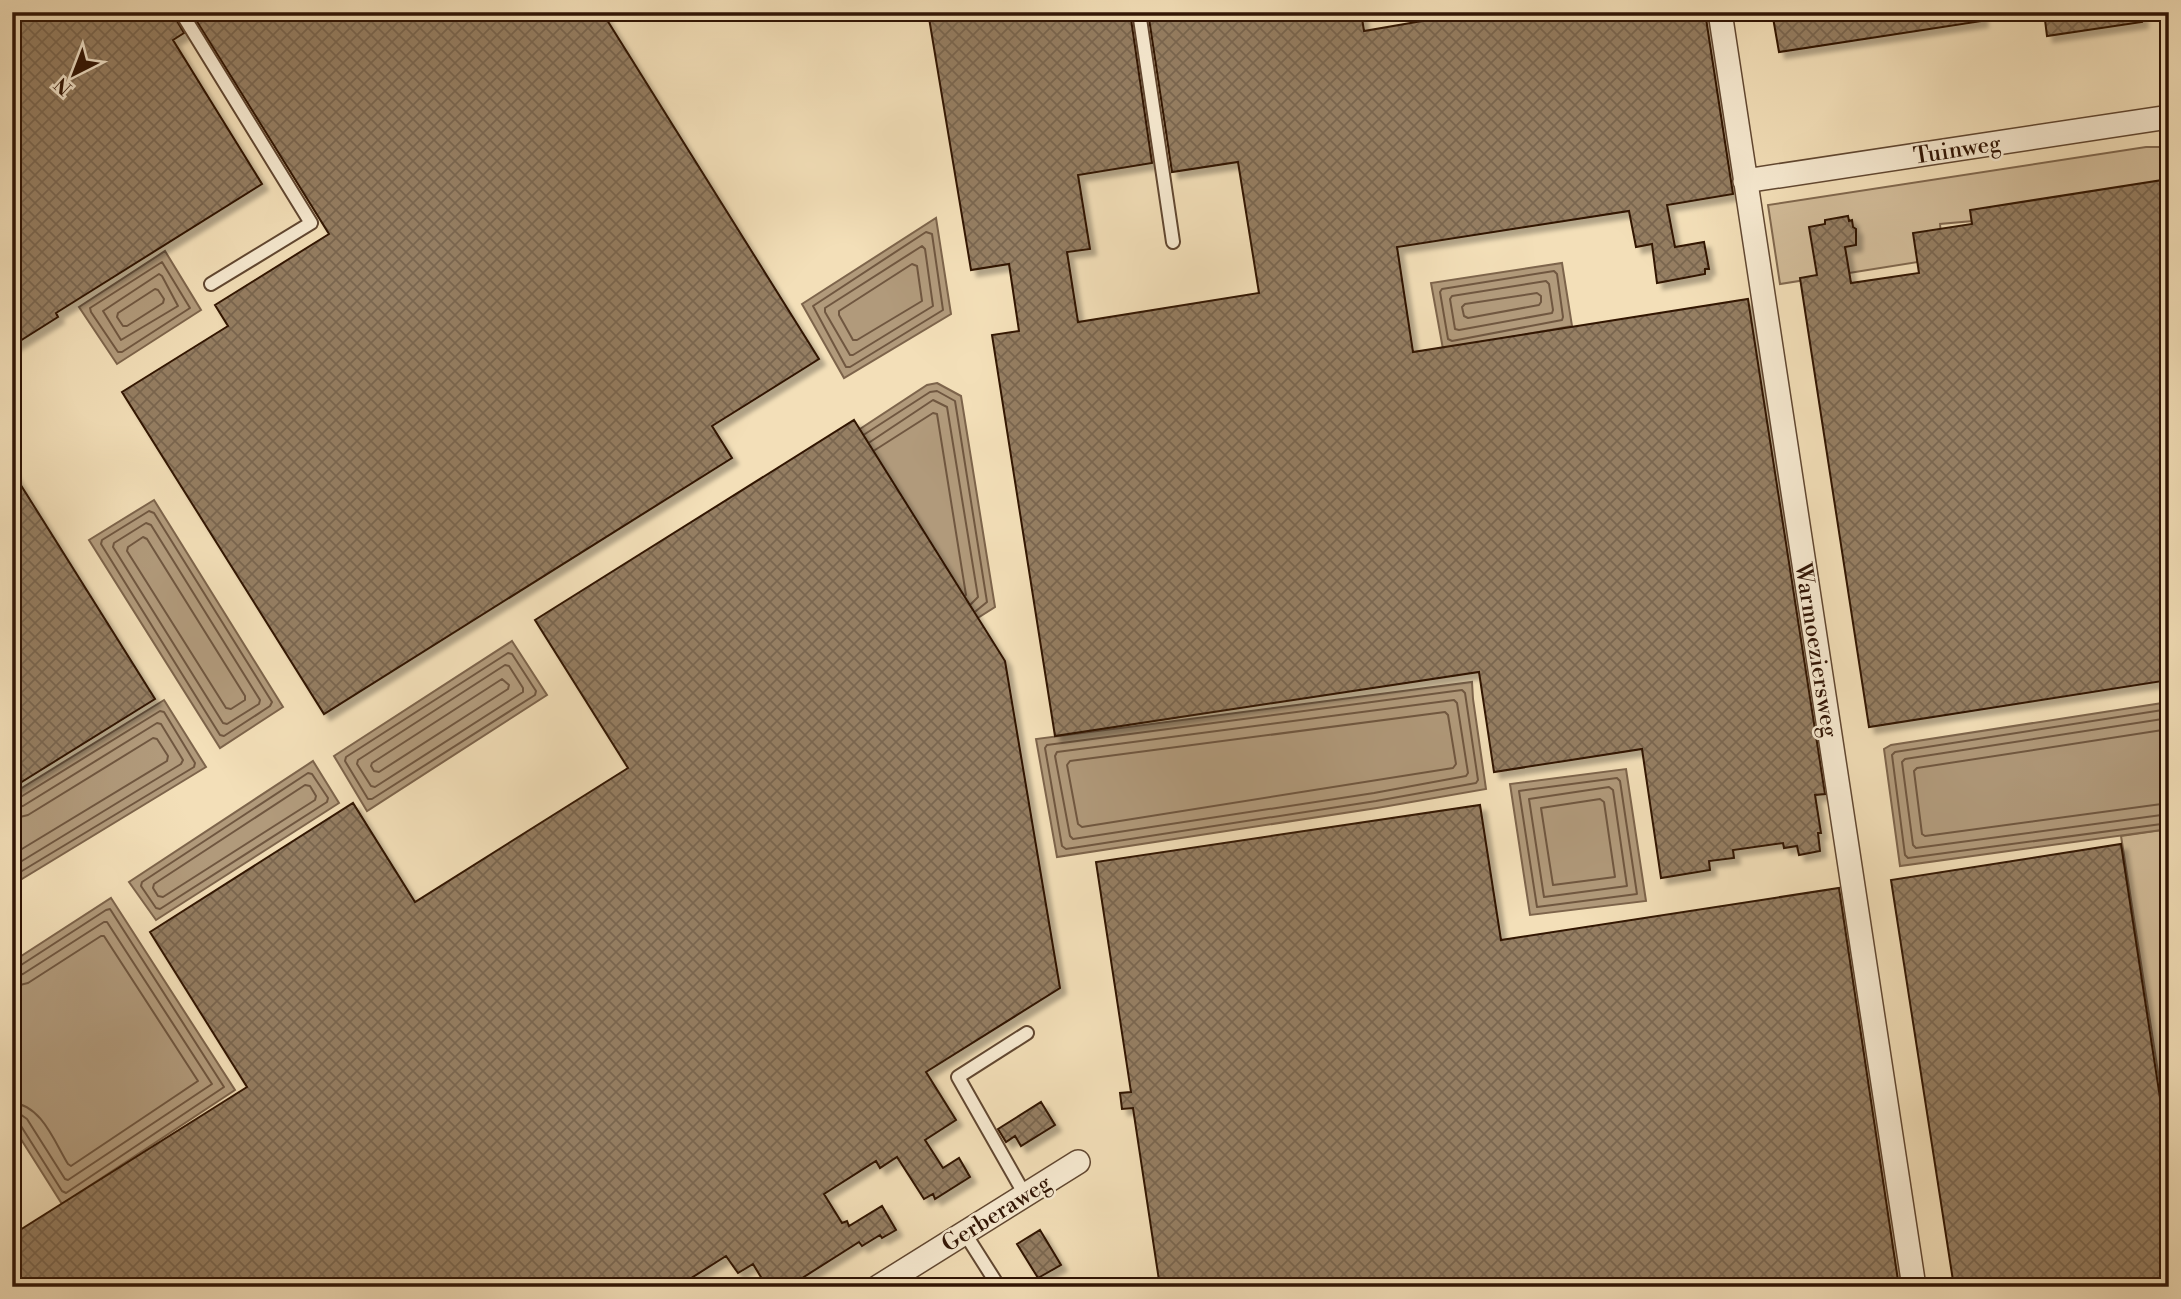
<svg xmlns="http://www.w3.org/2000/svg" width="2181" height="1299" font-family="'Libre Bodoni',serif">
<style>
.grass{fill:#d2bc99;stroke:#81684e;stroke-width:2}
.water{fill:#b19a7b;stroke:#7d644b;stroke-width:2}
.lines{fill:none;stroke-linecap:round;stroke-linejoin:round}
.shore{stroke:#705740;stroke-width:2}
.building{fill:url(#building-cross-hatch);stroke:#301404;stroke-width:2;filter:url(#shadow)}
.service-casing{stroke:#614731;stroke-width:16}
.minor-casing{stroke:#614731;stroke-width:26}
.service{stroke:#f7ead1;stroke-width:12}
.minor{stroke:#f7ead1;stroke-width:23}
.labels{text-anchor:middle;stroke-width:5;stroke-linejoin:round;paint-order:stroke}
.street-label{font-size:23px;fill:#301404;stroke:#f7ead1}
</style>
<defs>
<pattern id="building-cross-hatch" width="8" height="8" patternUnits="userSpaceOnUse" patternTransform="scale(1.75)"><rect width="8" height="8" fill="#957e62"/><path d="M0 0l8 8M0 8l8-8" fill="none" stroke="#7a664f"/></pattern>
<filter id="shadow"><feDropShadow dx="6" dy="6" stdDeviation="2" flood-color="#0004"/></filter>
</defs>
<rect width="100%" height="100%" fill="#f3dfb8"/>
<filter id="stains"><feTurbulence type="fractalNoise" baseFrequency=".00286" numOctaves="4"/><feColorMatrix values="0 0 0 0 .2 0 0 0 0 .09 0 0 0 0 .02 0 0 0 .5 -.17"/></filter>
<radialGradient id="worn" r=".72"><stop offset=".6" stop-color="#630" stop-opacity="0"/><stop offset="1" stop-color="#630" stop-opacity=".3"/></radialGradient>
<!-- grass -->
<path class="grass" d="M2146 147H2169V183L1973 221 1940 224 1943 258 1780 284 1768 205Z
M2169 829V1142L2121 836Z"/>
<!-- water -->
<path class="water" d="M936 218 951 314 844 378 802 304Z
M165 251 201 310 117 364 79 307Z
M1562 263 1572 326 1443 349 1431 283Z
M937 383 961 396 995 607 916 657 799 469 927 385Z
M154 500 283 707 220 748 89 540Z
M512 641 547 695 367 811 334 756Z
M1472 682 1473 699 1486 789 1377 808 1057 857 1036 739Z
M164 700 206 767 12 885V794Z
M2169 702V829L1900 866 1884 749 1891 745Z
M313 761 339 803 156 920 129 882Z
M1626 769 1646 901 1530 915 1510 784Z
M111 898 235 1090 62 1204 12 1125V962Z"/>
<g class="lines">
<!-- shore -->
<path class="shore" d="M926 232 932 234 943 310 850 367H846L813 306Z
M922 246 925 249 933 306 853 355H850L825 312V308Z
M162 262 190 308 122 352H118L91 312 90 308Z
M912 264 917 266 922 301 857 340H853L839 315V311Z
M1554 271 1557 274 1563 317 1562 320 1452 341 1448 339 1440 292 1442 289Z
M159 274 162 276 178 306 121 340 103 311Z
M1546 281 1549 284 1553 310 1552 313 1459 330 1455 329 1450 299 1452 296Z
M155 289 158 290 164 299 163 303 127 326H123L117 317 118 313Z
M1537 293 1541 296V302L1539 305 1468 318 1464 316 1462 307 1465 304Z
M865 434 930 392 937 391 955 401 987 602 976 611
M870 442 933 400 947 407 978 597 971 604
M875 450 933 413 937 414 966 595
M149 511 154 513 272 702 270 706 224 736 220 735 101 544 102 540Z
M146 523 151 525 260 700 259 704 227 724 223 723 113 547 114 543Z
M143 537 147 539 245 696V700L231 709 226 708 127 551 128 547Z
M508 653 512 654 536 691 535 695 372 799H368L345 761 346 757Z
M505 665 509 666 523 688V692L375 787 371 786 357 764 358 760Z
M502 679 509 685 508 689 379 772 374 771 371 766 372 763Z
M1462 690 1465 693 1478 780 1476 783 1376 801 1066 849 1062 846 1045 748 1047 745Z
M1454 700 1457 703 1468 773 1466 776 1374 793 1073 839 1070 836 1055 756 1057 752Z
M2169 709 1895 752 1892 755 1905 855 1908 858 2169 823
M1445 712 1448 715 1456 764 1453 768 1082 827 1078 824 1067 765 1070 761Z
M2169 718 1905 759 1902 762 1913 845 1916 848 2169 814
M2169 729 1917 768 1914 771 1922 834 1925 836 2169 803
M308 773 312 774 328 798 327 802 160 909 156 908 141 886 142 882Z
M1617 778 1620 781 1637 894 1537 907 1519 791Z
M305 785 310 786 316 796 315 800 163 897 158 896 153 888 154 884Z
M1609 787 1613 790 1627 886 1544 897 1529 799Z
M1600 799 1604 802 1615 877 1553 885 1541 808Z
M12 800 19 798 160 711 164 712 195 763 194 767 12 877
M12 808 23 806 157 723 161 724 183 760 181 764 12 867
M12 819 28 815 153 738 157 739 168 756 167 761 12 855
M12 968 18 967 106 910 110 909 224 1087 66 1193 62 1191 21 1126 12 1122
M12 977 23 974 104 922H107L212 1084 68 1180 65 1179 27 1119 20 1114 12 1113
M12 987 28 983 101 936H104L198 1081 71 1166 68 1164C55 1143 41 1104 12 1103"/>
</g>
<!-- building -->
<path class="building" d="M12 12H172L184 33 173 40 262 184 56 313 58 317 12 346Z
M191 12H602L819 359 712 426 732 458 324 714 122 392 228 326 215 305 329 234Z
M928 12H1130L1152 163 1078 175 1090 249 1067 252 1078 322 1259 293 1238 162 1172 172 1148 12H1361L1364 31 1474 12H1705L1733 194 1667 205 1675 247 1704 242 1709 269H1705V274L1657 283 1652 244 1636 247 1629 211 1397 247 1413 352 1748 299 1825 794 1815 795 1821 833H1818L1820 851 1799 855 1797 846 1784 848 1783 843 1733 850 1734 858 1709 861 1710 870 1661 878 1642 749 1494 772 1479 672 1055 736 992 335 1019 331 1009 264 971 270Z
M1772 12H1981L1982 21 1779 52Z
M2044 12H2141L2142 22 2047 36Z
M2169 179V680L1869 727 1800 278 1817 275 1809 227 1825 224V220L1848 216 1849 221 1852 220 1853 227 1856 229V245L1845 247 1851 283 1919 273 1913 233 1972 224 1970 210Z
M854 420 1005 661 1060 988 926 1072 956 1120 925 1140 943 1168 959 1158 970 1177 935 1199 933 1194 924 1199 897 1157 880 1168 876 1161 824 1194 842 1223 847 1221 849 1226 882 1206 896 1230 882 1238 880 1235 862 1246 859 1242 788 1287H767L753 1264 738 1273 726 1256 677 1287H12V1235L247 1087 150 932 353 803 415 902 628 768 535 620Z
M12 471 155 699 12 788Z
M1480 805 1501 940 1839 888 1899 1287H1160L1133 1108 1122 1109 1120 1093 1131 1092 1096 862Z
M2121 844 2169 1156V1287H1954L1891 880Z
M1041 1102 1055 1125 1021 1146 1015 1136 1006 1142 998 1129Z
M1040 1230 1061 1265 1038 1278 1017 1244Z"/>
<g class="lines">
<!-- service casing -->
<g class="service-casing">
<path id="service" d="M181 12 311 223 211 284
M1139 12 1173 242
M1025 1195 958 1077 1027 1033
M964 1232 999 1287"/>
</g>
<!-- minor casing -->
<g class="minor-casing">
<path id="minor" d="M1720 12 1914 1287
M1745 181 2169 117
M878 1287 1078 1162"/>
</g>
<!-- service -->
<use href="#service" class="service"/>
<!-- minor -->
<use href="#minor" class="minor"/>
</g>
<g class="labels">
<!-- street labels -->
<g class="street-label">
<text transform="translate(1957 149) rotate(-9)" y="8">Tuinweg</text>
<text transform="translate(1817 650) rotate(81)" y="8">Warmoeziersweg</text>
<text transform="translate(996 1213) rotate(-32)" y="8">Gerberaweg</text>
</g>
</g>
<!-- margin -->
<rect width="2181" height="1299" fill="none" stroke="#f3dfb8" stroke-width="42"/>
<rect x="14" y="14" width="2153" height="1271" fill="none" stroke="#301404" stroke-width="3.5"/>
<rect x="21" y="21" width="2139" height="1257" fill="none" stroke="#301404" stroke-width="2"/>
<!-- north arrow -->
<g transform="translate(74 74) rotate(222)" stroke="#f7ead1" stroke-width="5" paint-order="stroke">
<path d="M0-5L12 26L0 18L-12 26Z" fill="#301404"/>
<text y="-10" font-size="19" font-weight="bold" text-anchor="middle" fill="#301404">N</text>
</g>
<rect width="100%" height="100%" filter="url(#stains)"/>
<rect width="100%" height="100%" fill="url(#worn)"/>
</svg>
